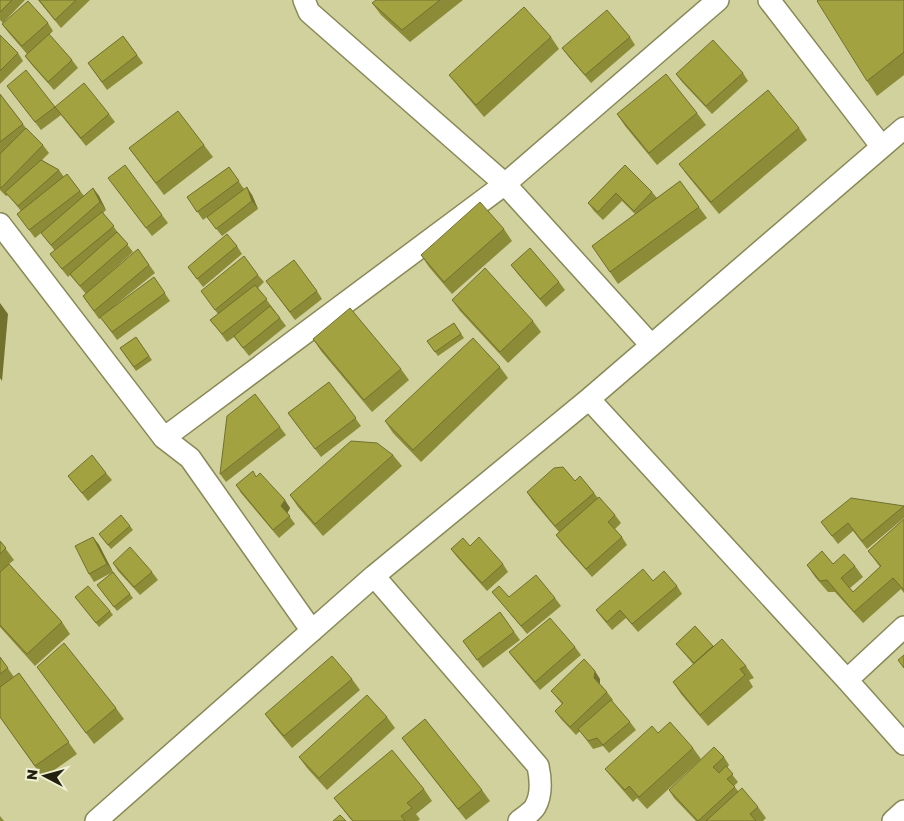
<svg xmlns="http://www.w3.org/2000/svg" width="904" height="821" font-family="'Golos Text',sans-serif">
<style>
.lines{fill:none;stroke-linecap:round;stroke-linejoin:round}
.street-casing{stroke:#898958;stroke-width:24}
.street{stroke:#fff;stroke-width:21}
.wall{fill:#8c8b38}
.shaded-wall{fill:#72712e}
.building{fill:#a3a241;stroke:#72712e}
</style>
<rect width="100%" height="100%" fill="#d0d19d"/>
<g class="lines">
<!-- street casing -->
<g class="street-casing">
<path id="street" d="M304 0 309 12 505 184 651 345
M769 0 882 147
M0 224 164 438 190 458 312 631
M589 399 847 680 904 744
M164 438 505 184 718 0
M374 576 538 766C541 780 542 795 535 807 532 812 524 817 519 821
M847 680 904 627
M96 821 374 576 589 399 904 128
M893 821 904 811"/>
</g>
<!-- street -->
<use href="#street" class="street"/>
</g>
<!-- wall -->
<path class="wall" d="M0 0H25L3 23 0 20Z
M38 0H90L61 28Z
M376 0H463L410 42 381 15 372 3Z
M904 0V75L877 96 867 81Z
M48 23 53 31 49 35 72 60 78 68 54 90 31 64 25 56 27 54 8 32 2 24Z
M0 35 18 53 23 61 0 84Z
M123 36 143 63 107 90 88 63Z
M551 37 559 49 484 117 458 86 449 75Z
M630 37 635 45 591 83 568 56 562 48Z
M743 73 748 81 712 114 682 82 676 74Z
M7 86 55 107 109 114 115 122 86 146 61 115 41 130Z
M0 94 26 128 43 145 49 153 42 160 59 170 64 177 67 174 84 196 93 188 99 196 106 210 103 213 133 252 86 294 70 275 68 277 56 262 50 254 55 251 41 233 35 238 17 214 21 211 8 195 6 196 0 190Z
M697 113 706 125 657 165 625 126 617 114Z
M799 128 807 140 719 214 687 175 679 164Z
M204 145 213 157 164 195 129 148Z
M625 165 652 192 657 198 680 181 707 218 618 284 592 246 635 214 622 201 603 220 594 211 588 203Z
M229 167 244 189 252 195 258 209 222 236 207 217 216 210 203 220 187 197Z
M114 186 162 215 168 223 152 236Z
M504 229 512 241 452 294 429 267 421 255Z
M237 246 242 254 203 287 188 267Z
M138 249 155 273 113 307 154 277 170 301 117 340 101 318 99 319 83 296Z
M511 265 559 282 565 290 546 307 517 273Z
M258 275 264 282 258 288 286 326 249 356 234 337 227 342 216 327 210 320 218 314 201 291Z
M266 281 317 291 322 299 295 320Z
M452 300 533 321 541 332 508 363 460 311Z
M454 323 464 338 438 356 427 341Z
M136 337 152 360 136 371 120 348Z
M313 339 401 369 409 380 372 412 321 351Z
M500 367 508 378 421 462 393 433 385 421Z
M329 382 361 426 321 457 288 413Z
M280 427 286 435 226 482 220 474Z
M393 455 402 466 323 536 298 507 290 495Z
M106 473 112 480 88 501 68 476Z
M257 476 290 508 287 513 295 524 279 538 241 493 236 485Z
M575 481 594 493 598 498 615 515 621 523 615 529 622 537 627 545 592 577 562 543 556 535 559 532 532 500 527 492Z
M904 506V518L867 549 853 531 838 544 821 522Z
M904 519V593L901 589 863 623 835 592H828L815 577 807 565 833 564 855 566 863 577 850 588 853 592 880 567 868 551Z
M130 526 133 530 111 549 102 538Z
M93 537 99 545 113 572 94 582 89 574Z
M0 541 14 560 9 564 62 622 70 634 35 666 0 627V572L7 566 0 572Z
M470 546 503 564 508 572 487 591 457 557 451 549Z
M113 563 152 572 158 580 140 595 118 571Z
M113 572 133 598 117 611 97 585Z
M653 581 677 586 682 594 638 632 626 618 612 630 602 618 596 610Z
M492 592 509 597 555 598 561 606 527 634 498 599Z
M75 597 110 611 113 615 99 627Z
M500 612 520 640 483 668 463 641Z
M695 626 713 647 746 666 754 678 749 680 753 687 708 726 681 694 673 682 693 664 682 651 676 644Z
M575 647 581 655 540 690 515 660 509 652Z
M0 657 14 677 19 673 77 754 43 778 0 717Z
M37 667 116 708 124 719 94 744Z
M352 679 360 690 292 748 273 725 265 714Z
M600 679V684L607 692 613 700 612 701 630 722 636 730 609 753 603 746 593 749 580 731 576 735 561 719 555 711 562 704 551 691Z
M387 717 395 728 327 790 307 768 299 757Z
M658 733 693 748 701 759 647 809 637 798 633 802 614 780 605 769Z
M402 738 482 790 490 801 466 820 410 749Z
M724 757 729 765 727 768 738 782 734 786 738 791 758 807 766 818 763 821H696L674 798 669 790Z
M424 789 432 801 416 814 420 819 418 821H352L334 798Z
M0 816 4 821H0Z"/>
<!-- shaded-wall -->
<path class="shaded-wall" d="M247 187 252 195 258 209 252 201Z
M93 188 99 196 106 210 100 202Z
M0 303 8 314 2 381 0 378Z
M285 500 290 508 287 514 281 506Z
M93 537 99 545 113 572 107 564Z
M595 671 600 679V686L594 678Z"/>
<!-- building -->
<path class="building" d="M0 0H12L0 12Z
M39 0H76L55 20Z
M376 0H440L402 30 372 3Z
M818 0H904V52L867 81 817 1Z
M28 1 48 23 22 46 2 24Z
M524 7 551 37 476 105 449 75Z
M607 10 630 37 585 75 562 48Z
M49 34 72 60 48 82 25 56Z
M0 35 18 53 0 71Z
M123 36 137 55 102 82 88 63Z
M713 40 743 73 706 106 676 74Z
M26 70 55 107 84 83 109 114 81 138 55 107 35 122 7 86Z
M666 74 697 113 649 153 617 114Z
M768 90 799 128 711 202 679 164Z
M0 94 23 124 0 142Z
M178 111 204 145 156 183 129 148Z
M26 128 43 145 1 188 0 187V154Z
M41 160 59 170 18 206 5 192Z
M125 165 162 215 146 228 108 178Z
M625 165 652 192 634 211 616 193 598 212 588 203Z
M229 167 239 181 197 212 187 197Z
M67 174 80 191 29 230 17 214Z
M680 181 699 207 610 272 592 246Z
M247 187 252 201 216 229 207 217Z
M93 188 100 202 51 245 41 233Z
M480 202 504 229 444 282 421 255Z
M102 212 114 226 62 269 50 254Z
M117 232 128 244 80 286 70 274Z
M227 234 237 246 197 279 188 267Z
M530 248 559 282 540 299 511 265Z
M138 249 149 265 94 311 83 296Z
M244 256 258 275 215 310 201 291Z
M294 260 317 291 290 312 266 281Z
M485 268 533 321 500 352 452 300Z
M154 277 165 293 112 332 100 317Z
M255 285 267 299 222 334 210 320Z
M270 306 280 318 243 348 234 336Z
M350 308 401 369 364 400 313 339Z
M454 323 461 334 435 352 427 341Z
M136 337 149 356 134 367 120 348Z
M473 338 500 367 413 450 385 421Z
M329 382 356 418 315 449 288 413Z
M255 394 280 427 220 474 227 416Z
M351 441 377 443 393 455 315 524 290 495Z
M92 455 106 473 82 493 68 476Z
M563 467 575 481 580 476 594 493 555 526 527 492 554 468Z
M253 471 256 477 260 473 285 500 281 506 290 516 273 530 236 485Z
M599 497 615 515 608 522 622 537 586 569 556 535Z
M851 498 904 506 862 541 848 523 832 536 821 522Z
M121 515 130 526 108 545 99 534Z
M904 519V590L893 578 854 612 827 580 820 581 807 565 822 551 833 564 844 554 855 566 841 578 853 592 881 566 868 551Z
M93 537 107 564 89 574 75 546Z
M479 537 503 564 482 583 451 549 463 538 470 546Z
M0 541 6 548 0 554Z
M130 547 152 572 134 587 113 563Z
M9 564 62 622 27 654 0 625V572Z
M643 569 653 581 664 571 677 586 632 624 620 610 607 622 596 610Z
M113 572 130 594 114 607 97 585Z
M536 575 555 598 521 626 492 592 499 586 509 597Z
M88 586 110 611 96 623 75 597Z
M500 612 514 632 477 660 463 641Z
M550 618 575 647 535 682 509 652Z
M695 626 713 646 694 663 676 644Z
M722 639 746 666 740 669 745 675 700 715 673 682Z
M64 643 116 708 86 733 37 667Z
M904 655V668L898 660Z
M332 656 352 679 284 736 265 714Z
M0 657 8 668 0 674Z
M584 659 595 671 594 678 607 692 570 727 555 711 563 703 551 691Z
M19 673 69 742 35 766 0 717V687Z
M367 695 387 717 319 778 299 757Z
M611 700 630 722 603 745 597 738 588 741 578 729Z
M425 719 482 790 458 809 402 738Z
M670 722 693 748 639 797 629 786 625 790 605 769 652 726 658 733Z
M714 747 724 757 713 767 719 773 726 766 733 774 727 779 735 787 698 821 669 790Z
M392 750 424 789 407 803 412 808 401 816 405 821H353L334 798Z
M742 788 758 807 750 814 756 821H706Z
M340 815 346 821H333Z"/>
<!-- north arrow -->
<g transform="translate(45 776) rotate(276)" stroke="#eff0d6" stroke-width="4" paint-order="stroke">
<path d="M0-4L9 19L0 12L-9 19Z" fill="#22210d"/>
<text y="-8" font-size="14" font-weight="bold" text-anchor="middle" fill="#22210d">N</text>
</g>
</svg>
